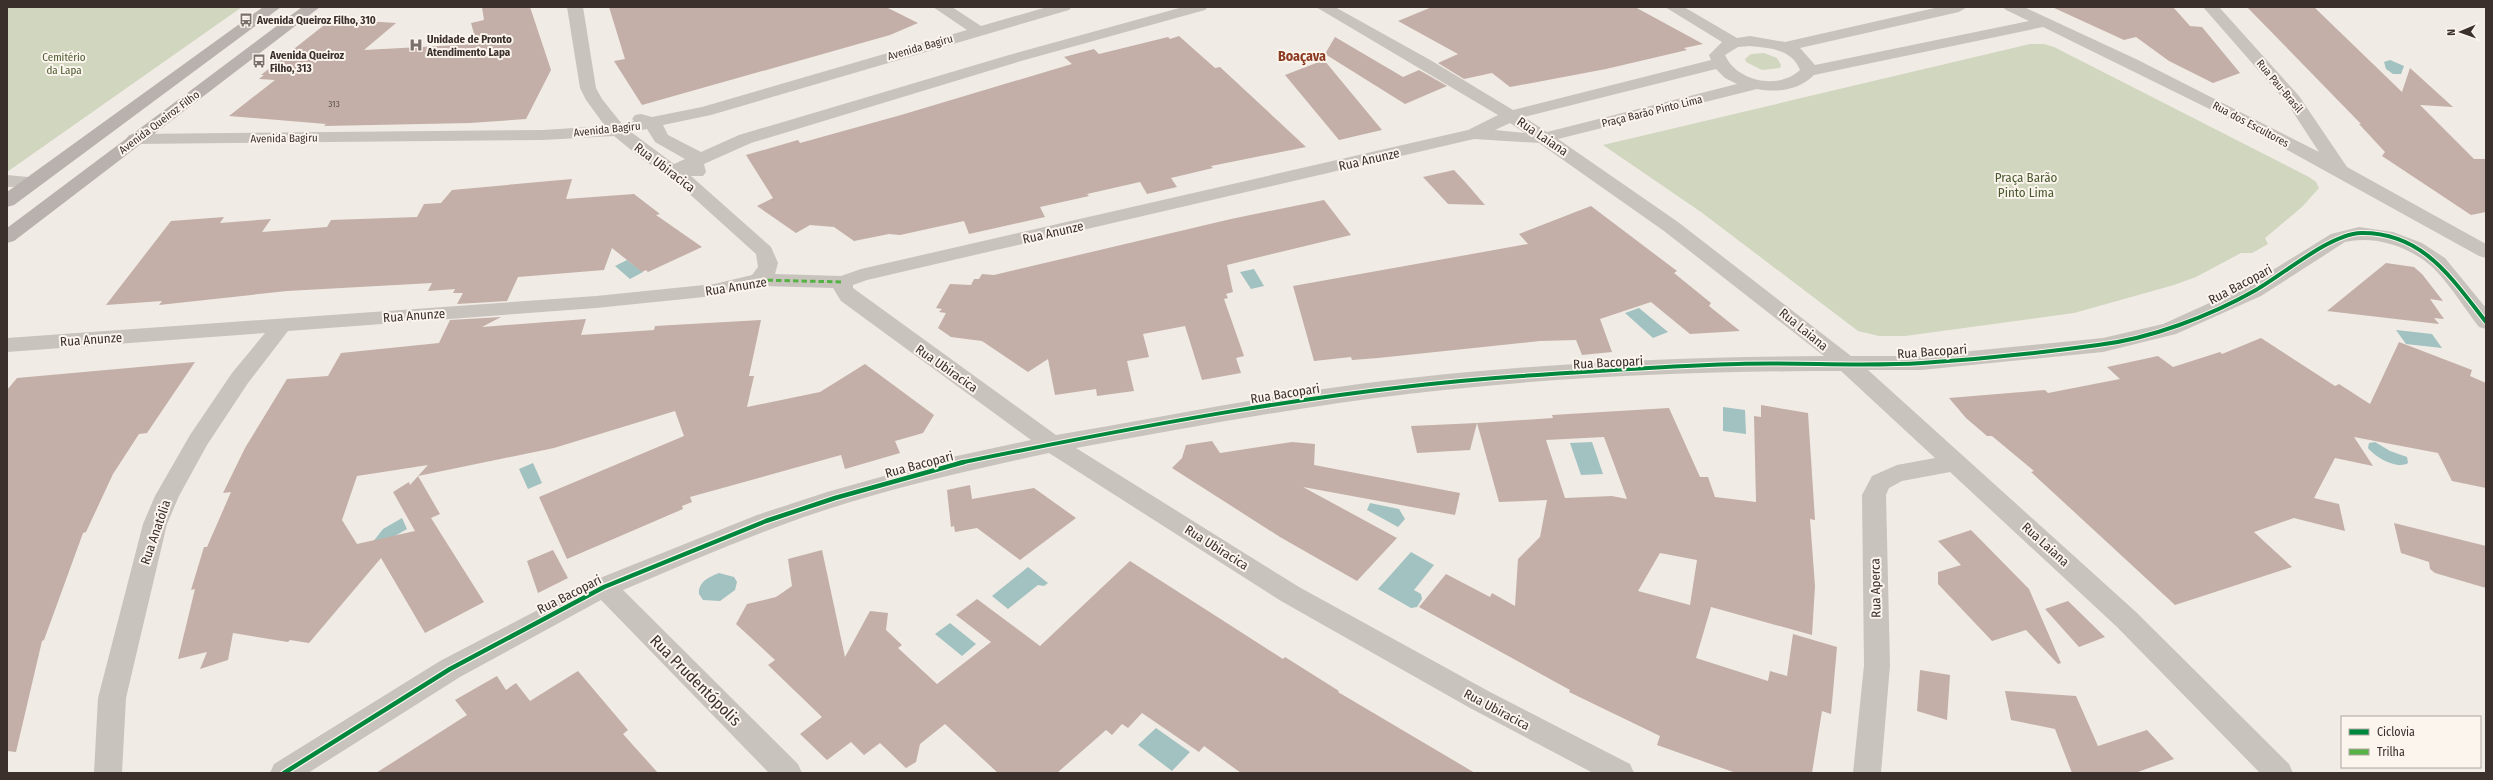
<svg xmlns="http://www.w3.org/2000/svg" width="2493" height="780" font-family="'Fira Sans Condensed',sans-serif">
<style>
.green{fill:#d1d6bf}
.water{fill:#a1c2c1}
.building{fill:#c3afa7;fill-rule:evenodd}
.lines{fill:none;stroke-linecap:round;stroke-linejoin:round}
.minor{fill:#c9c3be;fill-rule:evenodd}
.major{fill:#b8b1ad;fill-rule:evenodd}
.quiet{stroke:#57b246;stroke-width:3;stroke-dasharray:5.5 3;stroke-linecap:butt}
.cycleway-far1-casing{stroke:#fbf5ee;stroke-width:6}
.cycleway-casing{stroke:#fbf5ee;stroke-width:7}
.cycleway-far1{stroke:#00873e;stroke-width:4}
.cycleway{stroke:#00873e;stroke-width:4.5}
.labels{text-anchor:middle;stroke-width:4;stroke-linejoin:round;paint-order:stroke}
.far-number-label{font-size:9px;fill:#5d504a}
.far-poi-label{font-size:11px;font-weight:bold;fill:#3b302b;stroke:#fbf5ee;text-anchor:start}
.far-street-label{font-size:11px;fill:#3b302b;stroke:#fbf5ee}
.far-park-label{font-size:11px;fill:#4a5a2e;stroke:#fbf5ee}
.street-label{font-size:13px;fill:#3b302b;stroke:#fbf5ee}
.park-label{font-size:13px;fill:#4a5a2e;stroke:#fbf5ee}
.far-district-label{font-size:14px;font-weight:bold;fill:#8c3b22;stroke:#fbf5ee}
.near-street-label{font-size:16px;fill:#3b302b;stroke:#fbf5ee}
</style>
<rect width="100%" height="100%" fill="#f0ebe5"/>
<!-- green -->
<path class="green" d="M7 7H242L7 172Z
M2030 44H2044L2054 47 2309 177 2316 182 2319 188 2302 207 2265 238 2268 244 2252 253H2241L2196 277 2174 285 2074 313 1905 336H1879L1858 331 1701 212 1603 145Z
M1764 53 1777 58 1781 65 1780 68 1762 70 1746 62 1745 59 1751 54Z"/>
<!-- water -->
<path class="water" d="M2390 60 2404 66 2401 74H2393L2386 69 2384 62Z
M627 260 643 272 630 279 615 266Z
M1254 269 1264 286 1251 289 1240 272Z
M1639 308 1668 332 1653 338 1625 313Z
M2396 330 2432 334 2442 348 2406 344Z
M1723 407 1745 410 1746 434 1723 431Z
M1592 442 1603 474 1581 475 1570 443Z
M2375 442 2390 451 2407 457 2408 463C2397 470 2375 457 2368 448L2369 443Z
M533 463 542 483 528 489 519 469Z
M1370 503 1399 509 1405 519 1398 527 1367 510Z
M402 518 407 529 393 537 372 543 383 529Z
M1411 552 1434 565 1414 590 1421 594 1422 599 1417 607 1411 608 1378 589Z
M1028 567 1048 583 1044 586 1038 585 1008 609 992 596Z
M719 573 734 577 737 582 735 590 720 601 703 600 699 594C698 582 709 577 719 573Z
M950 623 976 644 962 656 935 634Z
M1156 728 1190 752 1172 771 1138 745Z"/>
<!-- building -->
<path class="building" d="M482 7H530L551 70 526 119 470 123 324 126 326 124 229 116 275 80 259 79 264 75H261L328 22 335 19 396 23 364 50 477 44 471 23 484 20Z
M609 7H886L918 23 890 35 642 105 614 61 625 59Z
M1432 7H1635L1703 44 1684 48 1687 50 1606 69 1510 87 1492 73 1464 79 1438 63 1458 54 1398 21Z
M2052 7H2173L2190 26 2202 27 2240 73 2213 83 2169 61 2136 37 2124 40Z
M2247 7H2314L2402 92 2410 68 2453 107 2420 105 2474 159H2486V212L2471 215 2382 156 2385 152 2359 124H2361Z
M1179 36 1215 68 1220 67 1306 147 1211 166 1213 168 1171 178 1177 187 1147 194 1140 182 1087 194 1089 196 1040 207 1045 217 969 234 964 221 900 235 889 234 854 241 834 227 810 225 796 233 757 206 773 198 746 155 798 140 800 143 901 115 1072 64 1064 57 1094 49 1099 54 1168 37 1170 39Z
M1335 37 1403 77 1419 70 1447 86 1405 104 1325 54Z
M1324 60 1382 130 1339 140 1285 75Z
M1454 170 1466 183 1485 205 1448 204 1423 177Z
M572 179 566 199 634 194 660 214 656 215 702 247 648 272 646 270 642 272 612 248 604 270 518 277 507 301 457 304 463 293H453L455 289 428 291 432 283 287 291 159 305 162 301 106 305 171 221 224 217 220 223 271 219 262 232 327 227 331 220 417 217 424 204 441 203 452 190Z
M1324 200 1351 235 1227 265 1233 292 1226 294 1228 298 1224 299 1244 356 1236 358 1241 373 1202 380 1185 326 1143 334 1149 357 1127 361 1134 391 1097 396 1096 389 1055 395 1048 359 1028 372 982 341 951 337 938 328 946 313 939 312 942 309 936 308 950 284 971 285 974 279H979L982 274 994 275 1231 219Z
M1591 206 1677 271 1674 273 1711 303 1709 306 1740 331 1690 334 1651 302 1600 319 1612 352 1582 355 1576 340 1540 341 1378 358 1352 360 1351 357 1314 361 1293 286 1528 244 1519 234Z
M2386 263 2414 267 2422 274 2443 301 2430 299 2444 319 2434 318 2439 324 2327 311Z
M501 317 482 327 586 319 581 335 654 330 655 326 761 320 749 376H754L747 407 820 392 865 364 934 415 923 433 895 441 900 453 845 469 841 455 690 497 692 502 682 506 683 509 567 559 539 497 684 436 675 411 554 448 418 476 440 514 431 518 484 602 425 633 381 558 309 643 290 640 288 642 233 633 228 660 200 669 207 652 178 659 195 589 191 590 204 547H207L231 492 223 493 245 448 287 379 328 376 341 353 439 343 450 320ZM428 465 410 485 409 482 393 492 415 531 357 544 342 520 357 476Z
M2261 338 2335 386 2339 384 2370 404 2399 342 2472 370 2470 376 2486 383V488L2452 481 2438 453 2354 437 2373 466 2335 458 2314 498 2339 504 2345 531 2294 518 2254 532 2292 567 2175 605 2031 472 2034 471 1992 436H1987L1966 418 1949 398 2045 390 2048 393 2120 379 2107 367 2158 356 2173 367 2220 352 2222 354Z
M195 362 147 433 139 434 113 474 86 532 83 533 44 640 42 641 16 752 7 751V390L17 378Z
M1761 405 1808 413 1815 520 1810 519 1815 586 1812 635 1711 607 1696 658 1768 681 1770 671 1787 676 1793 634 1837 647 1831 714 1822 711 1812 773H1736L1657 745 1660 736 1569 692 1570 690 1419 607 1446 574 1490 597 1492 593 1515 606 1518 559 1540 537 1547 500 1499 502 1477 423 1553 418 1552 415 1669 408 1700 477H1708L1715 497 1756 502 1754 416 1761 417ZM1604 437 1627 499 1612 496 1565 498 1546 440ZM1660 553 1697 560 1690 605 1638 591Z
M1477 423 1470 450 1417 453 1411 426Z
M1212 441 1220 453 1292 442 1315 444 1314 465 1460 493 1455 515 1303 487 1397 538 1357 581 1280 537 1172 468 1182 458 1186 445Z
M970 485 972 499 1034 488 1076 518 1020 560 977 528 955 532 954 526 951 527 947 490Z
M2394 523 2486 546V588L2435 573 2430 569 2429 562 2401 553Z
M1971 530 2029 589 2061 663 2058 664 2026 630 1992 641 1938 584V572L1961 565 1938 541Z
M553 550 568 578 538 593 527 561Z
M822 550 845 657 870 611 888 613 886 630 902 645 898 648 937 684 991 642 956 615 977 599 1040 646 1130 561 1283 659 1285 657 1339 691 1338 692 1475 773H1241L1204 746 1199 752 1142 713 1128 728 1122 724 1112 735 1106 730 1057 773H998L945 724 920 744 916 762 906 768 880 743 864 755 851 742 827 760 800 734 822 717 768 665 775 660 736 624 747 604 776 597 792 586 788 559Z
M2068 601 2105 637 2079 647 2045 609Z
M1920 670 1950 675 1947 720 1917 711Z
M578 671 628 730 623 734 658 773H376L467 715 455 700 497 676 506 690 516 683 530 701Z
M2005 691 2076 696 2098 746 2147 730 2174 759 2135 773H2072L2055 729 2011 720Z"/>
<g class="lines">
<!-- minor -->
<path class="minor" d="M567 7H583L596 88 602 99 622 124 634 121 632 119 635 115 641 114 652 117 702 107 967 30 933 7H952L981 26 1047 7H1072L1069 10 711 115 663 125 668 135 701 152 739 135 1009 55 1183 7H1208L1205 10 1021 61 751 143 704 164 706 172 703 176H691L771 247 778 263 775 274 841 276 861 269 1468 130 1498 115 1316 7H1335L1432 61 1513 110 1711 60 1709 55 1722 42 1665 7H1684L1737 38 1750 36 1785 42 1939 7H1967L1959 12 1800 48 1815 65 2029 21 2006 10 2003 7H2024L2138 60 2319 152 2287 103 2203 7H2219L2299 96 2347 167 2486 244V258L2479 256 2246 127 2043 27 1814 75C1799 90 1778 93 1757 89L1558 139 1678 222 1851 356H1921L2103 338 2163 324 2247 286 2331 234 2359 227 2393 232 2422 243 2445 258 2486 308V329L2479 327C2465 309 2447 280 2431 266 2408 246 2374 235 2345 242L2261 296 2176 334 2103 352 1921 370H1868L2136 612 2289 764 2293 773H2260L2117 627 1950 472 1902 481 1889 488 1886 495 1890 665 1881 773H1853L1864 665 1862 495 1872 476 1897 465 1935 458 1841 371C1697 371 1551 377 1408 394 1297 407 1186 428 1076 448L1299 587 1490 692 1630 764 1634 773H1593L1470 708 1281 601 1049 453C956 473 863 494 774 528 723 547 673 569 623 590L798 764 802 773H769L601 600 460 677 308 773H270L274 764 440 661 595 580 757 515 827 492 952 457 1031 440 841 301 833 288 759 286 714 296 596 308 288 331 248 383 207 445 179 496 167 524 126 698 122 773H94L98 698 143 524 155 496 190 435 232 373 265 333 7 352V338L596 296 714 284 752 275 758 267 756 254 674 180 642 159 614 136 543 140 135 144 129 143 126 139 129 135 135 134 543 130 605 126 586 100 580 88ZM1750 46C1769 48 1792 49 1800 70 1779 90 1737 82 1725 55L1738 47ZM1716 69 1725 78 1737 84 1547 132 1524 117ZM1510 123 1525 133 1495 130ZM647 129 655 142 685 159 674 164 631 132ZM1474 139 1539 143 1664 231 1824 356C1652 357 1479 366 1309 391 1224 404 1140 421 1056 435L853 288V285L867 280Z
M7 175 39 178 42 182 39 186 7 187Z"/>
<!-- major -->
<path class="major" d="M263 7H281L14 205 7 207V192Z
M302 7H320L14 241 7 243V228Z"/>
<!-- quiet -->
<path class="quiet" d="M759 280 843 282"/>
<!-- cycleway-far1 casing -->
<g class="cycleway-far1-casing">
<path id="cycleway-far1" d="M959 463C1144 425 1333 389 1522 376 1594 371 1666 366 1738 364 1799 362 1861 367 1922 363 1981 359 2040 353 2098 345 2150 339 2210 316 2256 290 2284 274 2330 234 2361 233 2423 232 2452 279 2486 322"/>
</g>
<!-- cycleway casing -->
<g class="cycleway-casing">
<path id="cycleway" d="M284 773 450 669 604 587 766 521 835 498 964 462"/>
</g>
<!-- cycleway-far1 -->
<use href="#cycleway-far1" class="cycleway-far1"/>
<!-- cycleway -->
<use href="#cycleway" class="cycleway"/>
</g>
<!-- icons -->
<defs>
<g id="bus-bare" transform="scale(1.08)"><path d="M-5-6H5V4H4V6H2V4H-2V6H-4V4H-5ZM-3.5-4V0h7V-4ZM-3.5 1.2v1.5H-2V1.2ZM2 1.2v1.5H3.5V1.2Z" fill="#7a716c" stroke="#fbf5ee" stroke-width="2.5" paint-order="stroke"/></g>
<g id="hospital-bare" transform="scale(1.08)"><path d="M-5-5h3v3.5h4V-5h3V5h-3V1.5h-4V5h-3Z" fill="#7a716c" stroke="#fbf5ee" stroke-width="2.5" paint-order="stroke"/></g>
</defs>
<g fill-rule="evenodd">
<use href="#bus-bare" x="246" y="20"/>
<use href="#hospital-bare" x="416" y="45"/>
<use href="#bus-bare" x="259" y="61"/>
</g>
<g class="labels">
<!-- far-number labels -->
<g class="far-number-label">
<text x="334" y="107">313</text>
</g>
<!-- far-poi labels -->
<g class="far-poi-label">
<text x="257" y="24">Avenida Queiroz Filho, 310</text>
<text x="427" y="43">Unidade de Pronto<tspan x="427" dy="13">Atendimento Lapa</tspan></text>
<text x="270" y="59">Avenida Queiroz<tspan x="270" dy="13">Filho, 313</tspan></text>
</g>
<!-- far-street labels -->
<g class="far-street-label">
<text transform="translate(920 47) rotate(-16)" y="4">Avenida Bagiru</text>
<text transform="translate(2280 86) rotate(50)" y="4">Rua Pau-Brasil</text>
<text transform="translate(1652 111) rotate(-14)" y="4">Praça Barão Pinto Lima</text>
<text transform="translate(159 122) rotate(-37)" y="4">Avenida Queiroz Filho</text>
<text transform="translate(2251 124) rotate(28)" y="4">Rua dos Escultores</text>
<text transform="translate(607 129) rotate(-6)" y="4">Avenida Bagiru</text>
<text transform="translate(284 138) rotate(-1)" y="4">Avenida Bagiru</text>
</g>
<!-- far-park labels -->
<g class="far-park-label">
<text x="64" y="61">Cemitério<tspan x="64" dy="13">da Lapa</tspan></text>
</g>
<!-- street labels -->
<g class="street-label">
<text transform="translate(1543 136) rotate(34)" y="5">Rua Laiana</text>
<text transform="translate(1369 159) rotate(-13)" y="5">Rua Anunze</text>
<text transform="translate(665 167) rotate(37)" y="5">Rua Ubiracica</text>
<text transform="translate(1053 232) rotate(-13)" y="5">Rua Anunze</text>
<text transform="translate(2240 284) rotate(-28)" y="5">Rua Bacopari</text>
<text transform="translate(736 286) rotate(-9)" y="5">Rua Anunze</text>
<text transform="translate(414 315) rotate(-4)" y="5">Rua Anunze</text>
<text transform="translate(1804 329) rotate(39)" y="5">Rua Laiana</text>
<text transform="translate(91 339) rotate(-4)" y="5">Rua Anunze</text>
<text transform="translate(1932 351) rotate(-4)" y="5">Rua Bacopari</text>
<text transform="translate(1608 362) rotate(-3)" y="5">Rua Bacopari</text>
<text transform="translate(947 368) rotate(35)" y="5">Rua Ubiracica</text>
<text transform="translate(1285 393) rotate(-9)" y="5">Rua Bacopari</text>
<text transform="translate(919 464) rotate(-15)" y="5">Rua Bacopari</text>
<text transform="translate(155 532) rotate(-71)" y="5">Rua Anatólia</text>
<text transform="translate(2046 544) rotate(42)" y="5">Rua Laiana</text>
<text transform="translate(1217 547) rotate(32)" y="5">Rua Ubiracica</text>
<text transform="translate(1875 588) rotate(-91)" y="5">Rua Aperca</text>
<text transform="translate(569 594) rotate(-27)" y="5">Rua Bacopari</text>
<text transform="translate(1497 709) rotate(28)" y="5">Rua Ubiracica</text>
</g>
<!-- park labels -->
<g class="park-label">
<text x="2026" y="182">Praça Barão<tspan x="2026" dy="15">Pinto Lima</tspan></text>
</g>
<!-- far-district labels -->
<g class="far-district-label">
<text x="1302" y="61">Boaçava</text>
</g>
<!-- near-street labels -->
<g class="near-street-label">
<text transform="translate(696 680) rotate(45)" y="6">Rua Prudentópolis</text>
</g>
</g>
<!-- border -->
<rect width="2493" height="780" fill="none" stroke="#3b302b" stroke-width="16"/>
<!-- legend -->
<rect x="2341" y="716" width="140" height="52" fill="#fbf5ee" stroke="#aea6a0"/>
<rect x="2349" y="729" width="20" height="6" fill="#00873e" stroke="#aea6a0"/>
<text x="2377" y="736" font-size="12" fill="#3b302b">Ciclovia</text>
<rect x="2349" y="749" width="20" height="6" fill="#57b246" stroke="#aea6a0"/>
<text x="2377" y="756" font-size="12" fill="#3b302b">Trilha</text>
<!-- north arrow -->
<g transform="translate(2461 32) rotate(268)" stroke="#fbf5ee" stroke-width="3" paint-order="stroke">
<path d="M0-3L7 15L0 10L-7 15Z" fill="#3b302b"/>
<text y="-6" font-size="11" font-weight="bold" text-anchor="middle" fill="#3b302b">N</text>
</g>
</svg>
